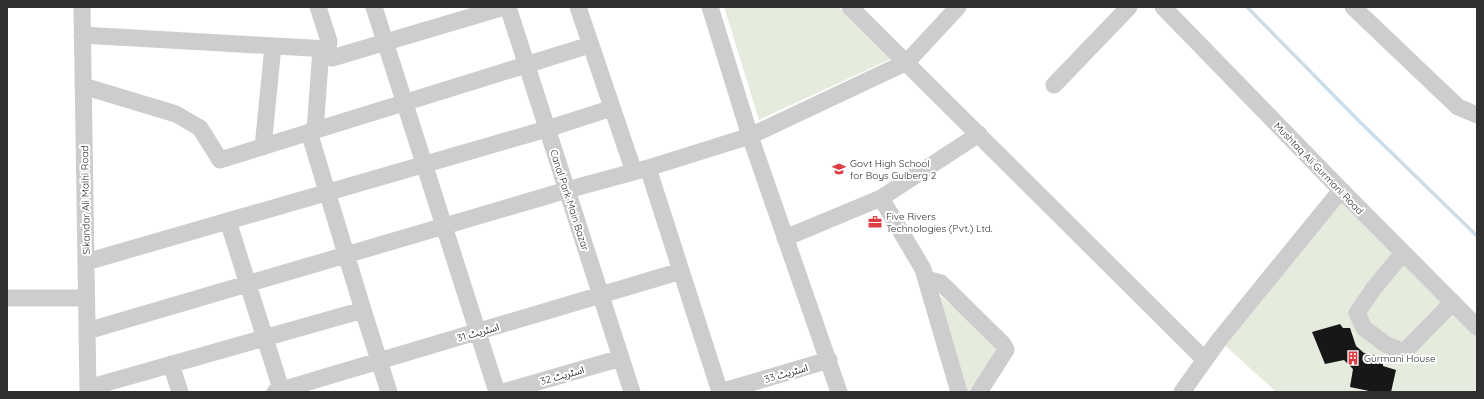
<svg xmlns="http://www.w3.org/2000/svg" width="1484" height="399" font-family="Quicksand,'Noto Sans Arabic',sans-serif">
<style>
.green{fill:#e5ecde}
.lines{fill:none;stroke-linecap:round;stroke-linejoin:round}
.stream{stroke:#ccddea;stroke-width:3.5}
.building{fill:#171717}
.minor{stroke:#cdcdcd;stroke-width:17}
.labels{text-anchor:middle;stroke-width:4;stroke-linejoin:round;paint-order:stroke}
.poi-label{font-size:10px;fill:#303030;stroke:#fff;text-anchor:start}
.street-label{font-size:10px;fill:#303030;stroke:#fff}
</style>
<rect width="100%" height="100%" fill="#fff"/>
<!-- green -->
<path class="green" d="M724 7H838L893 58 759 120Z
M1341 190 1477 327V392H1276L1219 340Z
M935 292 999 344 1002 350 972 392H963Z"/>
<g class="lines">
<!-- stream -->
<path class="stream" d="M1247 7 1359 121 1477 236"/>
</g>
<!-- building -->
<path class="building" d="M1340 324 1343 328H1350L1356 346 1364 353 1383 357V366L1396 370 1391 392H1374L1350 387 1353 369 1344 360 1325 364 1312 332Z"/>
<g class="lines">
<!-- minor -->
<path class="minor" d="M82 7 88 392
M318 7 329 41 328 49
M374 7 497 392
M508 7 632 392
M578 7 634 172
M710 7 750 136 839 392
M850 7 1205 360
M1163 7 1341 190 1477 327
M1353 7 1458 107 1477 115
M82 35 328 49 332 58 504 7
M1054 85 1129 7
M83 86 176 114 200 128 220 160 590 45
M315 131 321 49
M309 132 363 310 389 392
M263 147 273 46
M648 168 720 392
M881 198 923 269 959 392
M228 221 282 392
M785 238 881 198 979 134
M1403 253 1374 288 1357 313 1364 328 1385 344 1404 352 1453 302
M86 262 547 129 612 108
M926 279 941 283 1003 344 1006 350 979 392
M7 298H86
M87 331 567 190 648 168 750 136 907 62 958 7
M171 364 180 392
M88 388 363 310
M275 392 681 271
M503 392 621 358
M720 392 829 360
M1182 392 1219 340 1341 190"/>
</g>
<!-- icons -->
<defs>
<g id="school-bare" transform="scale(1.08)"><path d="M0-5L7-2L0 1L-7-2ZM-4 1L0 2.5L4 1V4Q0 6-4 4Z" fill="#dc3d43" stroke="#fff" stroke-width="2.5" paint-order="stroke"/></g>
<g id="office-bare" transform="scale(1.08)"><path d="M-6-3h4V-5.5h4V-3h4V5H-6ZM-1-4.5V-3h2v-1.5ZM-6 0V1H6V0Z" fill="#dc3d43" stroke="#fff" stroke-width="2.5" paint-order="stroke"/></g>
<g id="building-bare" transform="scale(1.08)"><path d="M-4-6H4V6H1V3H-1V6H-4ZM-2.5-4.3h1.7v1.8h-1.7ZM.8-4.3h1.7v1.8H.8ZM-2.5-1h1.7V.8h-1.7ZM.8-1h1.7V.8H.8Z" fill="#dc3d43" stroke="#fff" stroke-width="2.5" paint-order="stroke"/></g>
</defs>
<g fill-rule="evenodd">
<use href="#school-bare" x="839" y="169"/>
<use href="#office-bare" x="875" y="222"/>
<use href="#building-bare" x="1353" y="358"/>
</g>
<g class="labels">
<!-- poi labels -->
<g class="poi-label">
<text x="850" y="167">Govt High School<tspan x="850" dy="12">for Boys Gulberg 2</tspan></text>
<text x="886" y="220">Five Rivers<tspan x="886" dy="12">Technologies (Pvt.) Ltd.</tspan></text>
<text x="1364" y="362">Gurmani House</text>
</g>
<!-- street labels -->
<g class="street-label">
<text transform="translate(1319 168) rotate(46)" y="4">Mushtaq Ali Gurmani Road</text>
<text transform="translate(85 200) rotate(-91)" y="4">Sikandar Ali Malhi Road</text>
<text transform="translate(570 200) rotate(72)" y="4">Canal Park Main Bazar</text>
<text transform="translate(478 332) rotate(-16)" y="4">اسٹریٹ 31</text>
<text transform="translate(786 373) rotate(-16)" y="4">اسٹریٹ 33</text>
<text transform="translate(562 375) rotate(-16)" y="4">اسٹریٹ 32</text>
</g>
</g>
<!-- border -->
<rect width="1484" height="399" fill="none" stroke="#303030" stroke-width="16"/>
</svg>
